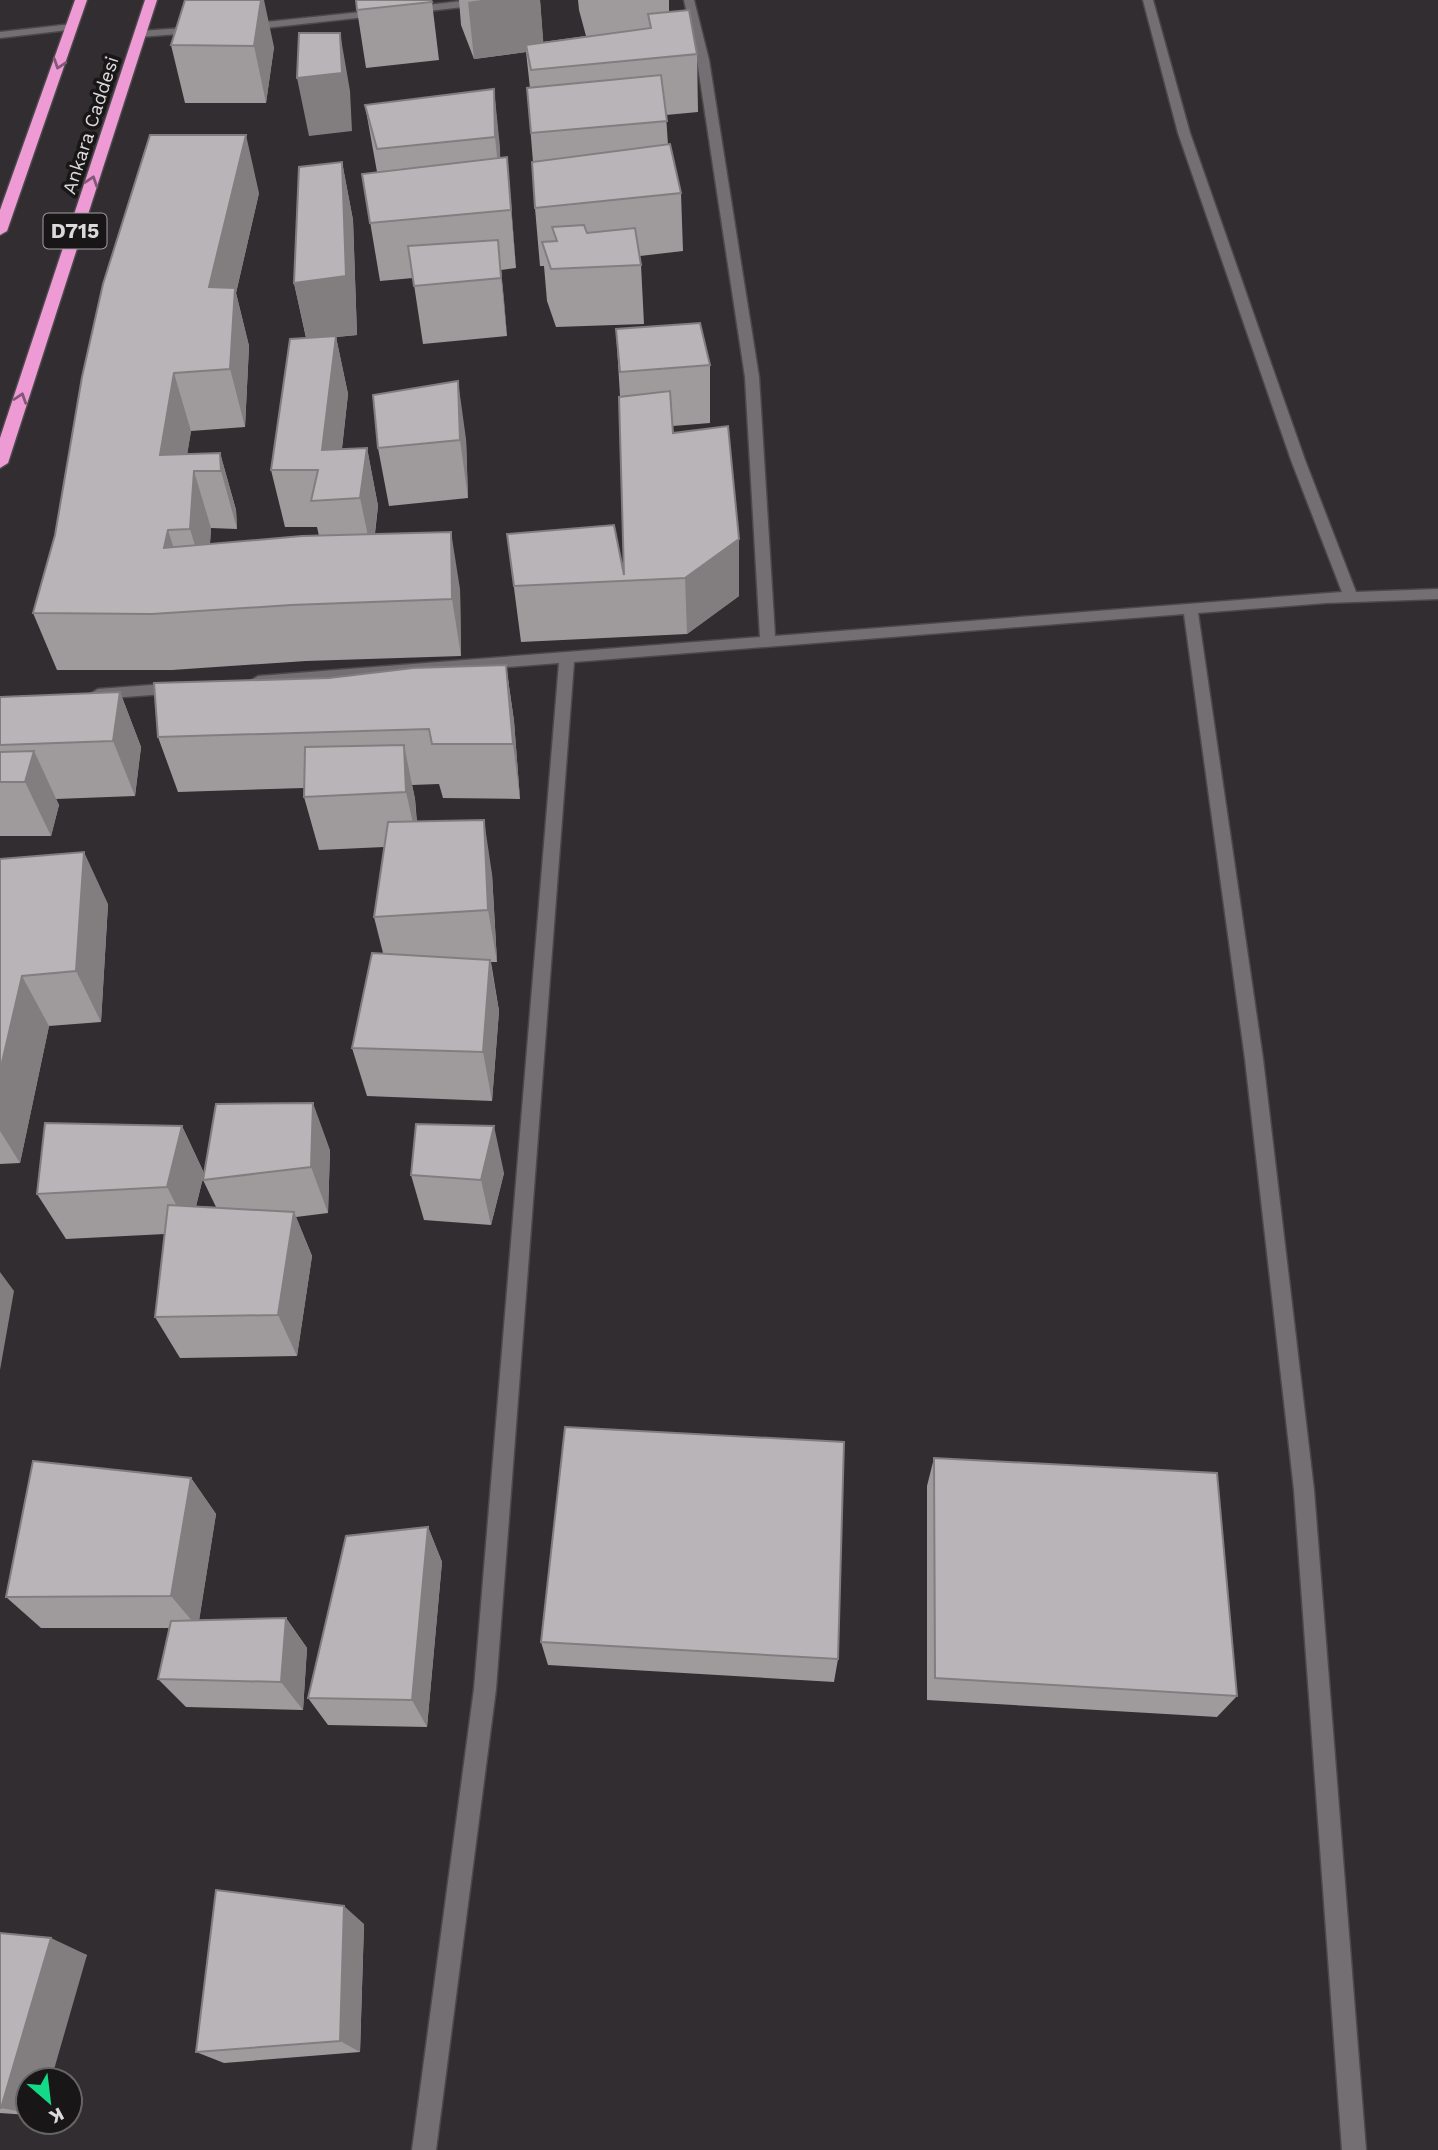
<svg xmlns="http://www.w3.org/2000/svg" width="1438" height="2150" font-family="'Work Sans',sans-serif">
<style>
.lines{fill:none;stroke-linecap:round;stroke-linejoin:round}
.minor-casing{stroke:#4c494b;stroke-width:3}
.highway-casing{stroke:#4c494b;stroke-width:3}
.minor{fill:#746f72;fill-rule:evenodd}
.highway{fill:#ed9ad5;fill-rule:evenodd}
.wall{fill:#9f9b9d;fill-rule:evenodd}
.shaded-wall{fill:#827e80}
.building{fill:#b9b4b7;stroke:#827e80;stroke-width:2}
.oneway{stroke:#825876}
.labels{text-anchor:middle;stroke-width:7;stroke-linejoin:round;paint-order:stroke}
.far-street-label{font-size:19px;fill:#dcd9db;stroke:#181617}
.shield{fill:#181617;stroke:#a19ea0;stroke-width:2}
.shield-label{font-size:21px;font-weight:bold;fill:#dcd9db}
</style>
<rect width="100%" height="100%" fill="#312d30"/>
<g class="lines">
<!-- minor casing -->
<g class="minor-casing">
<path id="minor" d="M470 0H503L498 3 411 13 406 10 411 7Z
M684 0H694L709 60 759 377 775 636 1342 592 1291 460 1178 133 1143 0H1153L1190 133 1305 460 1356 592 1438 589V599L1326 603 1198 613 1263 1059 1314 1490 1366 2150H1342L1294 1490 1245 1059 1184 614 574 662 496 1689 436 2150H412L474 1689 559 663 258 686 250 681 258 676 760 637 745 377 697 60Z
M380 10 384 11V15L248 30 243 27 248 24Z
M72 24 77 27 76 29 0 38V32Z
M199 27 204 30 203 32 140 37 135 34 140 31Z
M178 683 186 688 178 693 98 699 90 694 98 689Z"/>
</g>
<!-- highway casing -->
<g class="highway-casing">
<path id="highway" d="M75 0H87L7 231 0 235V210Z
M145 0H157L8 463 0 468V438Z"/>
</g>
<!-- minor -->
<use href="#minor" class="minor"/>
<!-- highway -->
<use href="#highway" class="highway"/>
</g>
<!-- wall -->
<path class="wall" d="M185 0 274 47 266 103H185L171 45Z
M459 0H540L543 42 586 36 579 10 578 0H669V12L697 54 698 112 666 115 668 145 681 193 683 251 640 256 641 265 644 324 556 327 547 301 544 266H540L535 208 533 162 527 88H530L526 52 474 59 461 25Z
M432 2 439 60 366 68 357 10Z
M494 89 500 157H507L516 268 501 270 507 336 423 344 413 278 380 281 362 174 377 172 365 105Z
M342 162 353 220 357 335 336 337 348 394 342 449 367 448 378 506 375 534 460 589 461 656 306 661 172 670H57L33 613 55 535 259 193 236 293 249 346 245 427 191 431 187 454 220 453 236 510 237 529 211 528 210 544 319 536 317 527H285L271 470 306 338 294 283Z
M616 329 710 365V423L673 426V433L739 539V596L687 634 521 642 507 534 624 575 620 396Z
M466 439 468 498 389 506 378 448Z
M506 665 514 721 520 799 443 798 439 784 412 785 415 799 417 822 492 874 497 962H491L499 1011 492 1101 367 1096 352 1048 383 953 374 917 384 847 319 850 304 797V788L178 792 158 737 329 678Z
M120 692 141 747 135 796 56 799 59 805 51 836H0V697Z
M0 859 108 904 101 1022 49 1026 20 1163 0 1164Z
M182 1126 204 1173 330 1150 328 1213 296 1217 312 1256 297 1356 180 1358 155 1317 165 1234 66 1239 37 1194ZM204 1174 203 1180 216 1207 196 1206Z
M504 1173 491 1225 424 1220 411 1175Z
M934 1458 1237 1696 1217 1717 927 1700V1486Z
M191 1478 216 1514 199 1620 286 1618 307 1648 303 1710 186 1707 158 1679 169 1628H41L6 1597Z
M428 1527 442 1562 427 1727 328 1725 308 1698Z
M541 1642 838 1659 834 1682 548 1665Z
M364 1924 360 2052 224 2063 196 2052Z
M0 1933 87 1955 28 2080V2115L0 2113Z"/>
<!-- shaded-wall -->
<path class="shaded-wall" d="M261 0H264L274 47 266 103 254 46Z
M482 0H540L544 50 526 45V52L474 59 468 2Z
M340 33 350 91 352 131 309 136 297 78Z
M494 89 500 147 501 196 495 137Z
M246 135 259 193 236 293 249 346 245 427 209 287Z
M507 157 512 215 516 268 511 210Z
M342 162 353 220 357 335 336 337 348 394 336 499 322 450 307 341 294 283Z
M498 240 504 299 507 336 501 278Z
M174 373 191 431 178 512 160 455Z
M458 381 466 439 468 498 460 440Z
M367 448 378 506 372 555 360 498Z
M220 453 236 510 237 529 221 471Z
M194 471 211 528 207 586 190 529Z
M168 530 186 587 164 548Z
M451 532 460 589 461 656 452 599Z
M739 539V596L687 634 685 578Z
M506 665 514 721 520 799 513 744Z
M120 692 141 747 135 796 113 741Z
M404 745 415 799 418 846 406 792Z
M34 751 59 805 51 836 25 782Z
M484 820 492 874 497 962 488 910Z
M84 852 108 904 101 1022 76 971Z
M490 960 499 1011 492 1101 483 1052Z
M22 976 49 1026 20 1163 0 1131V1071Z
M313 1103 330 1150 328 1213 311 1167Z
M182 1126 204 1173 190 1232 167 1187Z
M494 1126 504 1173 491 1225 481 1180Z
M294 1212 312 1256 297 1356 278 1315Z
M0 1272 14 1291 0 1370Z
M191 1478 216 1514 198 1628 171 1596Z
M428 1527 442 1562 427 1727 412 1700Z
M286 1618 307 1648 303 1710 281 1682Z
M344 1906 364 1924 360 2052 340 2041Z
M51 1938 87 1955 51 2080H28V2113L1 2108Z"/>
<!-- building -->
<path class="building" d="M185 0H261L254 46 171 45Z
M356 0H431L432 2 357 10Z
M689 10 697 54 531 70 526 45 651 28 648 14Z
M299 33H340L342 73 297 78Z
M661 75 667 121 531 133 527 88Z
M494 89 495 137 377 149 365 105Z
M150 135H246L209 287 235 288 230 369 174 373 160 455 220 453 221 471H194L190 529 168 530 164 548 302 536 451 532 452 599 291 605 152 614 33 613 55 535 82 377 103 284Z
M670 144 681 193 535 208 532 162Z
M507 157 511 210 370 223 362 174Z
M342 162 346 276 294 283 299 167Z
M584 225 587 233 635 228 641 265 551 269 542 242 557 241 552 227Z
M498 240 501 278 414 286 408 246Z
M700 323 710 365 620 372 616 329Z
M336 336 322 450 367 448 360 498 311 501 318 470H271L290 339Z
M458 381 460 440 378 448 373 395Z
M670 391 673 433 728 426 739 539 685 578 514 586 507 534 614 525 624 575 619 397Z
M506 665 513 744H432L429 729 158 737 154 683 329 678 413 668Z
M120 692 113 741 0 745V697Z
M404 745 406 792 304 797 305 747Z
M34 751 25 782H0V752Z
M484 820 488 910 374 917 388 822Z
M84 852 76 971 22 976 0 1071V859Z
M372 953 490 960 483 1052 352 1048Z
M313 1103 311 1167 203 1180 216 1104Z
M45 1123 182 1126 167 1187 37 1194Z
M416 1124 494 1126 481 1180 411 1175Z
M168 1205 294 1212 278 1315 155 1317Z
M565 1427 844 1442 838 1659 541 1642Z
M934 1458 1217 1473 1237 1696 935 1678Z
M33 1461 191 1478 171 1596 6 1597Z
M428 1527 412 1700 308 1698 346 1536Z
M286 1618 281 1682 158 1679 171 1621Z
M216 1890 344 1906 340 2041 196 2052Z
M0 1933 51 1938 1 2108H0Z"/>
<!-- one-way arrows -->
<defs><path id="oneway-chevron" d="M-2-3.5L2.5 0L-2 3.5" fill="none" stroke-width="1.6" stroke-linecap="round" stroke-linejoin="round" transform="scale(1.75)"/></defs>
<g class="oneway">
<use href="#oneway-chevron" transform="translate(59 64) rotate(109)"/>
<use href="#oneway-chevron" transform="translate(92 181) rotate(-72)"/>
<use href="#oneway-chevron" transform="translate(21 398) rotate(-72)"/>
</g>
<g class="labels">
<!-- far-street labels -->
<g class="far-street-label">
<text transform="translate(90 125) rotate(-72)" y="7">Ankara Caddesi</text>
</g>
<!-- shield labels -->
<rect class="shield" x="43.5" y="213.5" width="63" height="35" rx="5"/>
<g class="shield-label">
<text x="75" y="238">D715</text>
</g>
</g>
<!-- north arrow -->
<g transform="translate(49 2101) rotate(152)"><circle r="33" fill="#181617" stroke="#666465" stroke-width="2"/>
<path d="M0-5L12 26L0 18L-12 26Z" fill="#14d989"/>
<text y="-10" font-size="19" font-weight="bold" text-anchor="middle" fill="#dcd9db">K</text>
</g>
</svg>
